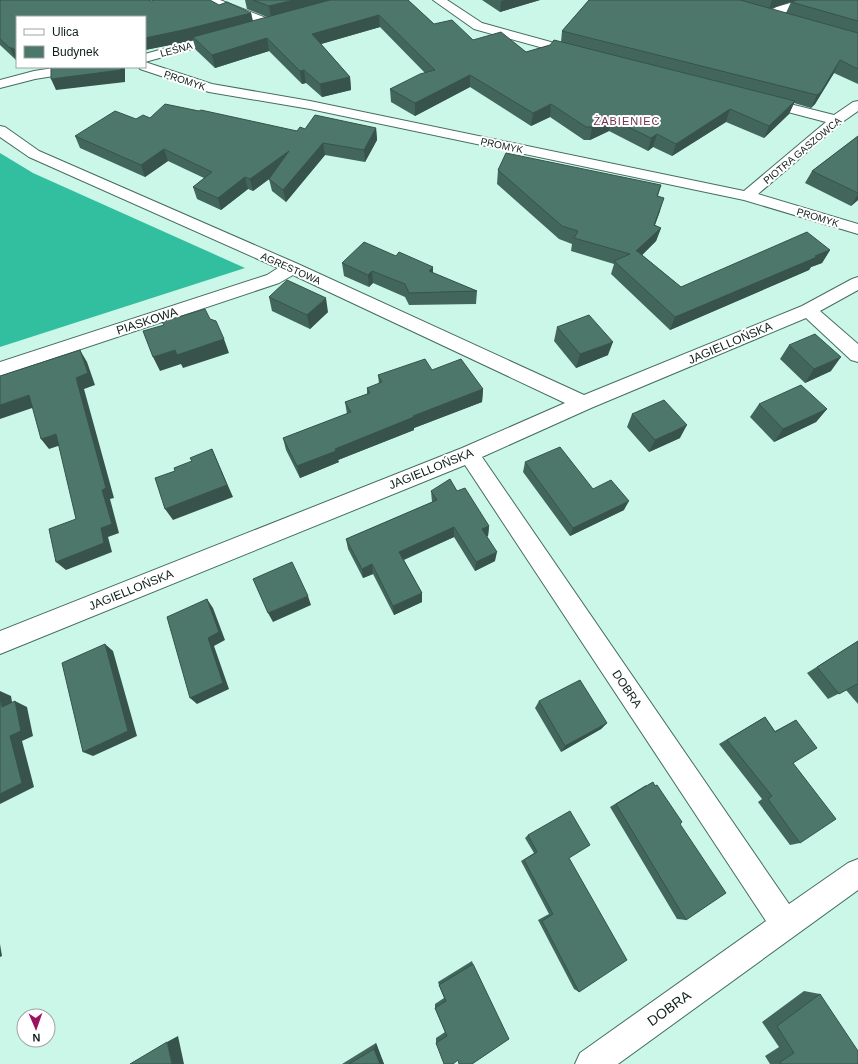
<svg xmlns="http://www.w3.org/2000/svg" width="858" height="1064" font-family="Helvetica,sans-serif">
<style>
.forest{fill:#31bf9f}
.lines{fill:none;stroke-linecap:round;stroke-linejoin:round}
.minor-casing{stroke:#456d61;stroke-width:2}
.minor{fill:#fff;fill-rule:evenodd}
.wall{fill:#43665c;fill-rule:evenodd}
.shaded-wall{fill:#37534b}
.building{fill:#4e776b;stroke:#37534b}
.labels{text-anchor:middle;stroke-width:4;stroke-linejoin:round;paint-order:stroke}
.far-street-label{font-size:10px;fill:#0e1f1a;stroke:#fff}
.far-neighbourhood-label{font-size:11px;letter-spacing:1px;fill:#72304e;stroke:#fff}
.street-label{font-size:12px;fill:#0e1f1a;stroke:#fff}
.near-street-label{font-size:14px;fill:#0e1f1a;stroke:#fff}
</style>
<rect width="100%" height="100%" fill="#cbf7e9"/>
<!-- forest -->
<path class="forest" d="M0 153 33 173 245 268 0 347Z"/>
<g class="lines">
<!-- minor casing -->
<g class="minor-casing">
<path id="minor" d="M204 0H220L274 21 276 24 274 27H266L206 2Z
M433 0H447L482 23 580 50 582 53 580 56 576 57 474 29Z
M801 0H820L818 2 784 13 774 18H766L764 15 776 7Z
M224 32 228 33 230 36 228 39 145 62V54Z
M145 62 212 84 310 101 744 191 826 122 757 104 755 101 757 98 762 97 834 115 853 102 858 101V111L841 123 758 194 858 224V234L744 200 310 109 209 92 140 69 139 67H145Z
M60 67H91L90 70 85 71 35 79 0 88V80L34 71Z
M0 126 5 127 39 151 298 264 584 395 802 306 852 279 858 277V290L820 311 858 344V362L851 360 806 318 591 408 482 457 789 904 848 863 858 859V890L618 1064H575L580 1053 766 921 465 465 0 654V631L462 448 565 403 293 275 279 283 0 376V362L267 275 278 268 29 157 0 137Z"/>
</g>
<!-- minor -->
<use href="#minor" class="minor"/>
</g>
<!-- wall -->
<path class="wall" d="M0 0 151 1 219 5 251 13 253 21 267 17 247 9 245 0H408L434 24 473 40 526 52 561 42 562 31 589 0H858V84L834 73 815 104 811 108 794 103 789 114 764 138 726 122 672 156 653 147 648 151 609 131 590 140H584L550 117 531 126 470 87 415 116 391 102 390 89 425 73 380 27 321 44 350 77 351 90 322 97 306 83 302 84 269 51 215 68 196 50 193 40 145 50V17H17V59L16 60 0 45ZM791 2 786 13 771 9 782 5Z
M482 0H540L500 12Z
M150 118 297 131 305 129 376 128 377 140 365 162 325 155 286 202 272 191 269 179 253 191 248 189 221 210 197 199 193 187 204 178 168 161 145 177 80 148 75 136 136 119Z
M858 136V200L851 206 805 183 812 171Z
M498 170 661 185 658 196 660 211 655 225 661 228 656 241 642 255 681 287 830 250 822 263 811 267 809 270 670 330 611 274 614 264 571 251 572 244 559 239 497 184Z
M396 256 433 267V273L477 291 476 304 409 305 405 297 373 283 369 287 344 276 342 263Z
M269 297 328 312 310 329 272 311Z
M557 327 608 355 576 368 554 341Z
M789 345 831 371 805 383 780 359Z
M432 370 483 389 482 402 414 428V430L338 460 339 462 300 478 286 450 283 438 347 414 345 402 367 394V388L379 384 378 375Z
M759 404 827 409 816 422 774 442 750 417Z
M632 414 680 438 649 452 627 427Z
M525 462 593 489 624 510 570 536 523 472Z
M431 491H457L489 526 488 536H487L495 561 475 571 454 537 404 560 422 593V602L394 615 373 574 363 578 348 549 346 539 432 502Z
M858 641V704L846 690 828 699 807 673Z
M539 701 607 723 601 729 561 752 535 708Z
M765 717 775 731 796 720 793 763 800 843 790 845 758 802 762 799 719 744Z
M646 785 680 824 686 920 677 919 610 807Z
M528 835 569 858 579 992 574 989 538 920 549 914 521 861 534 853 525 838Z
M472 961 473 964 458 1060 436 1043V1038L445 1032 435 1008V1004L444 998 439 985 438 982Z
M804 991 820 994 858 1064H770L765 1056 779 1047 762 1022Z
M376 1043 384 1064H342Z"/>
<!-- shaded-wall -->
<path class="shaded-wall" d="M294 0H346L271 18 269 6Z
M505 0H540L500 12 501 1Z
M772 0H796L769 9Z
M251 13 253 24 193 37V40L186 42 145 50V38Z
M379 15 380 27 314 46 312 34Z
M267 38 269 51 215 68 212 55Z
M10 48H13L17 57V59L16 60Z
M840 60 834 73 815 104 811 108 817 95Z
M121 67H125V82L56 90 51 79Z
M304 70 306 83 302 84 300 71Z
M470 75V87L415 116V103Z
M350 77 351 90 322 97 320 84Z
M795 101 789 114 764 138 769 126Z
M551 104 550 117 531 126 533 113Z
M730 109 726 122 672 156 676 144Z
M612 119 609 131 590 140 592 127Z
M376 128 377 140 365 162 364 150Z
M657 134 653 147 648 151 651 138Z
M323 143 325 155 286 202 283 190Z
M164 149 168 161 145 177 141 165Z
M289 151 291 163 253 191 250 179Z
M245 177 248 189 221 210 218 198Z
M858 194V200L851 206Z
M664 198 660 211 650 238 654 225Z
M661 228 656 241 632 265 636 251Z
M830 250 822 263 811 267 809 270 670 330 675 317Z
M433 267V279L429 271Z
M372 271 373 283 369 287 368 275Z
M326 298 328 312 310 329 307 315Z
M224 339 229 353 183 368 181 364 160 371 153 357 175 350Z
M613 342 608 355 576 368 580 354Z
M80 350 87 362 95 385 84 389 114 498 110 499 119 533 108 537 112 552 66 570 56 562 101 528 102 490 76 378Z
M841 357 831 371 805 383 814 369Z
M483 389 482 402 414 428V430L338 460 339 462 300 478 297 466 335 449 413 416Z
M29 395 38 406 0 419V405Z
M827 409 816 422 774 442 783 429Z
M687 425 680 438 649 452 655 440Z
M56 434 64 444 49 449 41 439Z
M212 449 233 497 173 520 165 509Z
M629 501 624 510 570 536 573 528Z
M489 526 488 536 481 539 482 529Z
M454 527V537L400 561 399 552Z
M497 552 495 561 475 571 476 562Z
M372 564 373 574 363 578 362 569Z
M422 593V602L394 615 393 606Z
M308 596 311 605 273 622 268 613Z
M207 599 213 608 225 640 214 646 229 689 197 704 190 698 208 638Z
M105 644 113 651 137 736 93 756 83 752Z
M0 691 11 696 14 713 2 707 0 698Z
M15 701 27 707 33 736 22 741 34 787 0 804V794Z
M607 723 601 729 561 752 565 746Z
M0 944 2 956 0 957Z
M178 1036 184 1064H172L167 1042Z
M376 1043 384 1064H380L374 1049Z"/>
<!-- building -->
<path class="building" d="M0 0H150L151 1 154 0H210L219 5 227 2 251 13 183 30 145 38V17H17V51H16L13 48H10L0 39Z
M253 0H294L269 6Z
M330 0H408L434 24 452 20 473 40 501 32 526 52 550 45 554 40 795 101 769 126 730 109 676 144 657 134 651 138 612 119 592 127H586L551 104 533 113 470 75 415 103 390 89 420 74 435 70 379 15 312 34 350 77 320 84 304 70 300 71 267 38 212 55 193 37Z
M589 0H740L858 33V69L840 60 821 92 817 95 562 31Z
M797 0H858V21L791 2Z
M51 67H121V70L51 79Z
M165 104 199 111 201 110 297 131 300 127 305 129 315 115 376 128 364 150 323 143 283 190 269 179 289 151 250 179 245 177 218 198 193 187 212 172 164 149 141 165 75 136 115 111 136 119 143 115 150 118Z
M858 136V193L812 171Z
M506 153 661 185 657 196 664 198 654 225 661 228 636 251H637L681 287 807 232 830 250 815 256 817 257 675 317 614 261 630 254 574 238 578 231 562 226 498 170Z
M364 242 396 256 399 252 433 267 429 271 477 291 409 293 405 284 372 271 368 275 342 263Z
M287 280 326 298 307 315 269 297Z
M205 309 210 319 216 321 224 339 177 355 175 350 153 357 143 331 164 325 162 322Z
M589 315 613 342 580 354 557 327Z
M815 334 841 357 814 369 789 345Z
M80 350 88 373 76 378 106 488 102 490 112 524 101 528 104 543 56 562 49 529 76 519 56 434 41 439 29 395 0 405V376Z
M425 359 432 370 461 359 483 389 413 416 414 417 335 449 336 451 297 466 283 438 351 412 345 402 370 393 367 388 382 382 378 375Z
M801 385 827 409 783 429 759 404Z
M664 400 687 425 655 440 632 414Z
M560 447 593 489 611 480 629 501 573 528 525 462Z
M212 449 227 485 165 509 155 478 175 471 174 468 192 461 190 458Z
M450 479 457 491 465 488 489 526 482 529 497 552 476 562 454 527 399 552 422 593 393 606 372 564 362 569 346 539 437 500 431 491Z
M292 562 308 596 268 613 253 579Z
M207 599 219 632 208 638 223 683 190 698 167 617Z
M858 641V685L857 684 839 694 817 667Z
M105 644 128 731 83 752 62 663Z
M580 680 607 723 565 746 539 701Z
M0 698 2 707 15 701 21 731 10 736 22 783 0 794Z
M765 717 775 732 796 720 817 748 793 763 836 819 800 843 768 799 772 796 727 740Z
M653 782 655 786 657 785 682 822 680 824 726 893 686 920 616 804Z
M570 811 590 845 569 858 627 960 579 992 542 921 553 914 524 860 537 852 528 835Z
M473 964 509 1039 472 1064H459L458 1060 453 1064H444L436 1043 447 1036 435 1008 446 1001 439 985Z
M820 994 858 1051V1064H781L780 1062 794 1053 777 1026Z
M167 1042 172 1064H130Z
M374 1049 380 1064H349Z"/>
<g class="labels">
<!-- far-street labels -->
<g class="far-street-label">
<text transform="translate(176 49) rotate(-15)" y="4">LEŚNA</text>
<text transform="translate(185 80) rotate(18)" y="4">PROMYK</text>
<text transform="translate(502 145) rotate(12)" y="4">PROMYK</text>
<text transform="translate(802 150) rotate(-40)" y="4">PIOTRA GASZOWCA</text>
<text transform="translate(818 217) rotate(17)" y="4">PROMYK</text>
<text transform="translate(291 268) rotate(24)" y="4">AGRESTOWA</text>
</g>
<!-- far-neighbourhood labels -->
<g class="far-neighbourhood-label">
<text x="627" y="125">ŻABIENIEC</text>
</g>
<!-- street labels -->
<g class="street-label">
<text transform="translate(147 321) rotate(-18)" y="4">PIASKOWA</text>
<text transform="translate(730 343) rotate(-23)" y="4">JAGIELLOŃSKA</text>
<text transform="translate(431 469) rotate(-22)" y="4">JAGIELLOŃSKA</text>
<text transform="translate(131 590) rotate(-22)" y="4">JAGIELLOŃSKA</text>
<text transform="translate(627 689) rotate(56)" y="4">DOBRA</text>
</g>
<!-- near-street labels -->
<g class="near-street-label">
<text transform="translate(669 1008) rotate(-36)" y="5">DOBRA</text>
</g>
</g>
<!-- legend -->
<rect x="16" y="16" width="130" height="52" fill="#ffffff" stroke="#9fa5a3"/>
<rect x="24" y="29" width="20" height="6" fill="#ffffff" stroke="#9fa5a3"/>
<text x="52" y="36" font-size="12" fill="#0e1f1a">Ulica</text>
<rect x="24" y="46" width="20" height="12" fill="#4e776b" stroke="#9fa5a3"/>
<text x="52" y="56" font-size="12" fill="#0e1f1a">Budynek</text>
<!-- north arrow -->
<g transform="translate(36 1028) rotate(178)"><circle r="19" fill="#ffffff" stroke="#9fa5a3"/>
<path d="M0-3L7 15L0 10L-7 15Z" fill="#9d1260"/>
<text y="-6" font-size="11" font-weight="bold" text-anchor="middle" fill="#0e1f1a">N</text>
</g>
</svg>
